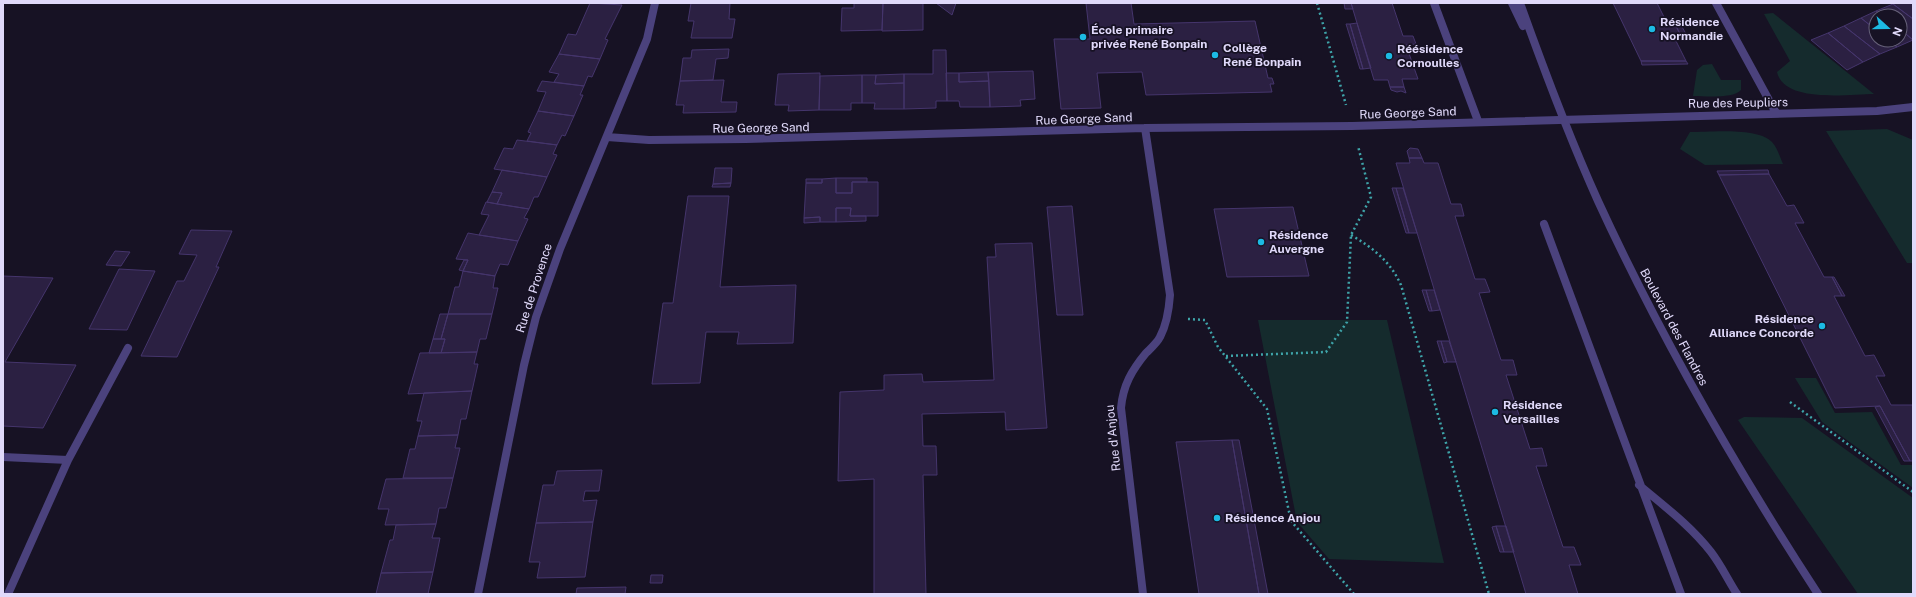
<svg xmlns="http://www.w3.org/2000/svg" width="1916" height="597" font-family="'Public Sans',sans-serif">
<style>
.green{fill:#152b2d}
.building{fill:#2b2042;stroke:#45356c}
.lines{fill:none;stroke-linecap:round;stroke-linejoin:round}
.path{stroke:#3ea4a9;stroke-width:2.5;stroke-dasharray:2 3;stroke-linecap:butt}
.service{stroke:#4b427d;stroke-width:8}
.minor{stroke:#4b427d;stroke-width:8}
.tertiary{stroke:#4b427d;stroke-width:8}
.poi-dot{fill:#1cbae3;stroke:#171224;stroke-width:1.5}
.labels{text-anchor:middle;stroke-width:3.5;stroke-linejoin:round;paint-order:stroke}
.poi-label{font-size:12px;font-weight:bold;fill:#e0d9fa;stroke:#171224;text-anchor:start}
.street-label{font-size:12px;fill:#e0d9fa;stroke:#171224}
</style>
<rect width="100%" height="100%" fill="#171224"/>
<!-- green -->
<path class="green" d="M1773 13 1874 94C1850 94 1784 104 1777 72L1790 61 1764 14Z
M1712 64 1721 80H1741V90C1733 99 1705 96 1693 96L1697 70 1703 65Z
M1887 129 1913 140V263H1907L1826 131Z
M1690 132C1710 132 1758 127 1772 142 1777 147 1780 157 1783 164L1705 165 1680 149Z
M1258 320H1387L1444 563 1329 559 1297 522Z
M1795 378H1816L1835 413 1872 412 1901 465H1913V488L1822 422Z
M1744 417 1802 418 1913 498V594H1858L1738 420Z"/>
<!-- building -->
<path class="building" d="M590 3 622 5 605 39 608 40 600 59 559 54 568 34 576 35Z
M691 3H730L729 19H735L732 38H691L694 21H688Z
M854 3H883L882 30 841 31 842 8H854Z
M883 3H923V30L882 31Z
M936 3H956L952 15Z
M1086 3H1131L1134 24 1255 21 1268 78H1272L1274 84H1270L1272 92 1146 95 1142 72 1097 73 1101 108 1061 109 1054 39H1090Z
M1344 3H1351L1353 9H1345Z
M1351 3H1392L1403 36H1413L1416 44 1406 45 1418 79H1402L1404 87H1390L1388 80H1374Z
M1613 3H1657L1666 21H1674L1675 24 1680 34 1673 35 1686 61H1641Z
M1913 3V19L1893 4 1894 3Z
M1893 4 1913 19V40L1900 29V16H1883L1876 11Z
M1876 11 1883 16H1876V30L1861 18Z
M1861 18 1876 30V40H1888L1897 47 1880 54 1844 26Z
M1357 23 1371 68 1363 69 1350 24Z
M1346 24H1350L1363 69H1360Z
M1675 24 1681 25 1686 34H1680Z
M1844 26 1880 54 1863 62 1828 33Z
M1900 29 1913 40 1897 47 1888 40H1900Z
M1828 33 1863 62 1847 70 1811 40Z
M729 49 728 58 716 59 713 80 680 81 683 58H691L692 50Z
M933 50H946L947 101H936V108L904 109V74H933Z
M559 54 600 59 592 77 588 76 584 86 554 82 559 74 549 72Z
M1641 61H1686L1688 64 1642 65Z
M1033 71 1035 99 1020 100 1021 106 990 107 988 72Z
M988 72 989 81 959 82V73Z
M820 73 819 110 788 111 789 105H775L778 74Z
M946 73H959V82L989 81 990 107H960L959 101H947Z
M904 74V83L875 84 876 75Z
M862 75H876L875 84 904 83V109H874L875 103H862Z
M862 75V103H851V110H819L820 76Z
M724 80 721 102H737L736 112 683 113 684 105H676L680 81Z
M542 81 584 86 580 95H583L574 116 538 111 546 92 537 91Z
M1390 87H1404L1406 93 1401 91 1397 92 1391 90Z
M538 111 574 116 565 136 562 135 557 145 527 141 531 133 528 132Z
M517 140 557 145 553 154 557 155 547 177 494 169 504 148 513 149Z
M1410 148 1418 149 1422 158H1409L1407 151Z
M1409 158H1422L1424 163H1438L1451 204H1461L1464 216H1455L1475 279H1485L1490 292 1479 293 1501 360H1513L1517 375H1506L1530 449 1542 448 1547 466H1536L1563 547H1574L1581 565H1569L1578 594H1526L1396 163H1410Z
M715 168H732L731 183 713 184Z
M502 170 547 177 538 197H534L529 209 497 204 502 193 492 192Z
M1768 170 1769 174 1719 175 1717 171Z
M1769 174 1787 206 1794 205 1804 223H1795L1824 277H1832L1842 296H1834L1865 356 1874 355 1885 376H1876L1891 405H1913V461H1910L1880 406 1835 408 1719 175Z
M836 178V193H852V182H878V216H850L851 208H836V222H820V217L804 218 806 183H822V179Z
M836 178H867V182H852V193H836Z
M806 179H822V183H806Z
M731 183 730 187H712L713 184Z
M1392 188H1396L1409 233H1406Z
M1396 188H1403L1417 233H1409Z
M492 192 502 193 497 204 487 202Z
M688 196H729L720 287 796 285 793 343 737 344 739 332H706L700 383 652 384 663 303H673Z
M486 202 529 209 524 218 528 219 518 241 479 235 489 215 481 214Z
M1072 206 1083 315H1057L1047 207Z
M1293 207 1309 276 1227 277 1214 209Z
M836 208H851L850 216H866V221L836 222Z
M820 217V222L804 223V218Z
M191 230 232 231 216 267H219L177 357 141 356 177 281H184L197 255 179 254Z
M468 233 479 235 518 241 508 265 500 264 495 276 463 271 468 260 456 259Z
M1032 243 1047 428 1006 430 1005 412 922 414 923 446H936L937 475H923L926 594H874V479L838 481 840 392 884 390V375L922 374 923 382 994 380 987 257H996L995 244Z
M115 251 130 252 121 266 106 265Z
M464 260H468L463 271 459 270Z
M119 269 155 271 127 330 89 329Z
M463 271 495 276 493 288H498L492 314H448L455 287H459Z
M3 276 53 278 5 362 76 365 43 428 3 426Z
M1832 277H1834L1845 296H1842Z
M1422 290H1426L1432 311H1429Z
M1426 290H1434L1440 310 1432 311Z
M440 314H448L441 339H433Z
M448 314H492L486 339H480L477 352 441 353 445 339H441Z
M433 339H445L441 353H429Z
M1437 341H1441L1447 362 1444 363Z
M1441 341H1449L1456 362H1447Z
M477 352 474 364H478L472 391 408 394 420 353Z
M472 391 466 419H461L458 435 418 436 422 421H417L424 393Z
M1880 406 1910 461H1904L1875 407Z
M458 435 455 448H460L453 478H403L410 449H415L418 436Z
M1232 440 1259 594H1199L1176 442Z
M1232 440H1239L1268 594H1259Z
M602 470 599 491H585L583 501 597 500 593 522 536 523 543 485H554L557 471Z
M453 478 446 508H439L436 524 385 525 389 509H378L386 479Z
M593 522 585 577 537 578 540 562H529L536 523Z
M436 524 432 538H440L433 572 381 573 390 540H393L396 525Z
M1496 526 1504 552H1500L1492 527Z
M1496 526H1506L1514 552H1504Z
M433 572 428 594H376L381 573Z
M651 575H663L662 583H650Z
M626 587 625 594H576L577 588Z"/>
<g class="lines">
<!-- path -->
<path class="path" d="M1317 3 1346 105
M1351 235C1373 248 1390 261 1401 285L1489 594
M1188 319 1205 320 1218 347 1267 409 1291 521 1354 594
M1226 356 1326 352 1347 322 1351 235 1371 197 1358 146
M1790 402 1913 492"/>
<!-- service -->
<path class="service" d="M1434 3 1478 121
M1544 224 1681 594
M3 457 68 460 128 348
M1639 485C1664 506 1691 526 1711 552 1721 565 1728 580 1737 594
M8 594 68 460"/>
<!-- minor -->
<path class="minor" d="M1716 3 1776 113
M607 137 649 140 746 139 1145 128 1352 126 1877 111 1913 107
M478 594 524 365 536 317 560 249 647 39 655 3
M1143 594 1121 408C1123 385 1132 370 1146 353 1151 348 1157 343 1160 337 1167 324 1169 309 1170 295L1145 128"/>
<!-- tertiary -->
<path class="tertiary" d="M1512 3 1523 26
M1520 3C1544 70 1569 137 1598 201 1661 338 1736 468 1818 594"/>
</g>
<!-- markers -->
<g class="poi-dot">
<circle cx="1652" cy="29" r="4"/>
<circle cx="1083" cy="37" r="4"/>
<circle cx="1215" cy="55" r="4"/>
<circle cx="1389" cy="56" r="4"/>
<circle cx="1261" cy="242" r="4"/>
<circle cx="1822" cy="326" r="4"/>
<circle cx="1495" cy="412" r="4"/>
<circle cx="1217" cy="518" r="4"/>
</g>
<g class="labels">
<!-- poi labels -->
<g class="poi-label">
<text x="1660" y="26">Résidence<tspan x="1660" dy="14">Normandie</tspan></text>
<text x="1091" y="34">École primaire<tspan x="1091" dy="14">privée René Bonpain</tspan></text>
<text x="1223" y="52">Collège<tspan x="1223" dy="14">René Bonpain</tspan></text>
<text x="1397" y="53">Réésidence<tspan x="1397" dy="14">Cornoulles</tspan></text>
<text x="1269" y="239">Résidence<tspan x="1269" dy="14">Auvergne</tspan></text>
<text x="1814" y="323" text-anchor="end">Résidence<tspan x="1814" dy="14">Alliance Concorde</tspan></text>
<text x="1503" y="409">Résidence<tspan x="1503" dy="14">Versailles</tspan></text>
<text x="1225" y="522">Résidence Anjou</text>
</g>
<!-- street labels -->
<g class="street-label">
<text transform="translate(1738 103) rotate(-1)" y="4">Rue des Peupliers</text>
<text transform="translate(1408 113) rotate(-2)" y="4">Rue George Sand</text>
<text transform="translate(1084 119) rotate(-2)" y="4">Rue George Sand</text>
<text transform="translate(761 128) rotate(-1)" y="4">Rue George Sand</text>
<text transform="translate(534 288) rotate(-72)" y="4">Rue de Provence</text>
<text transform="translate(1674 327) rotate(62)" y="4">Boulevard des Flandres</text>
<text transform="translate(1113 438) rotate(-96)" y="4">Rue d'Anjou</text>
</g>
</g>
<!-- border -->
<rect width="1916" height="597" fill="none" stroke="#e0d9fa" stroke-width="8"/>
<!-- north arrow -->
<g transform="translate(1888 28) rotate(111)"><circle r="19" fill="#171224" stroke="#67627a"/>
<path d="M0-3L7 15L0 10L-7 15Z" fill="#1cbae3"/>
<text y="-6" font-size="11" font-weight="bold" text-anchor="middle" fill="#e0d9fa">N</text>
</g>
</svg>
